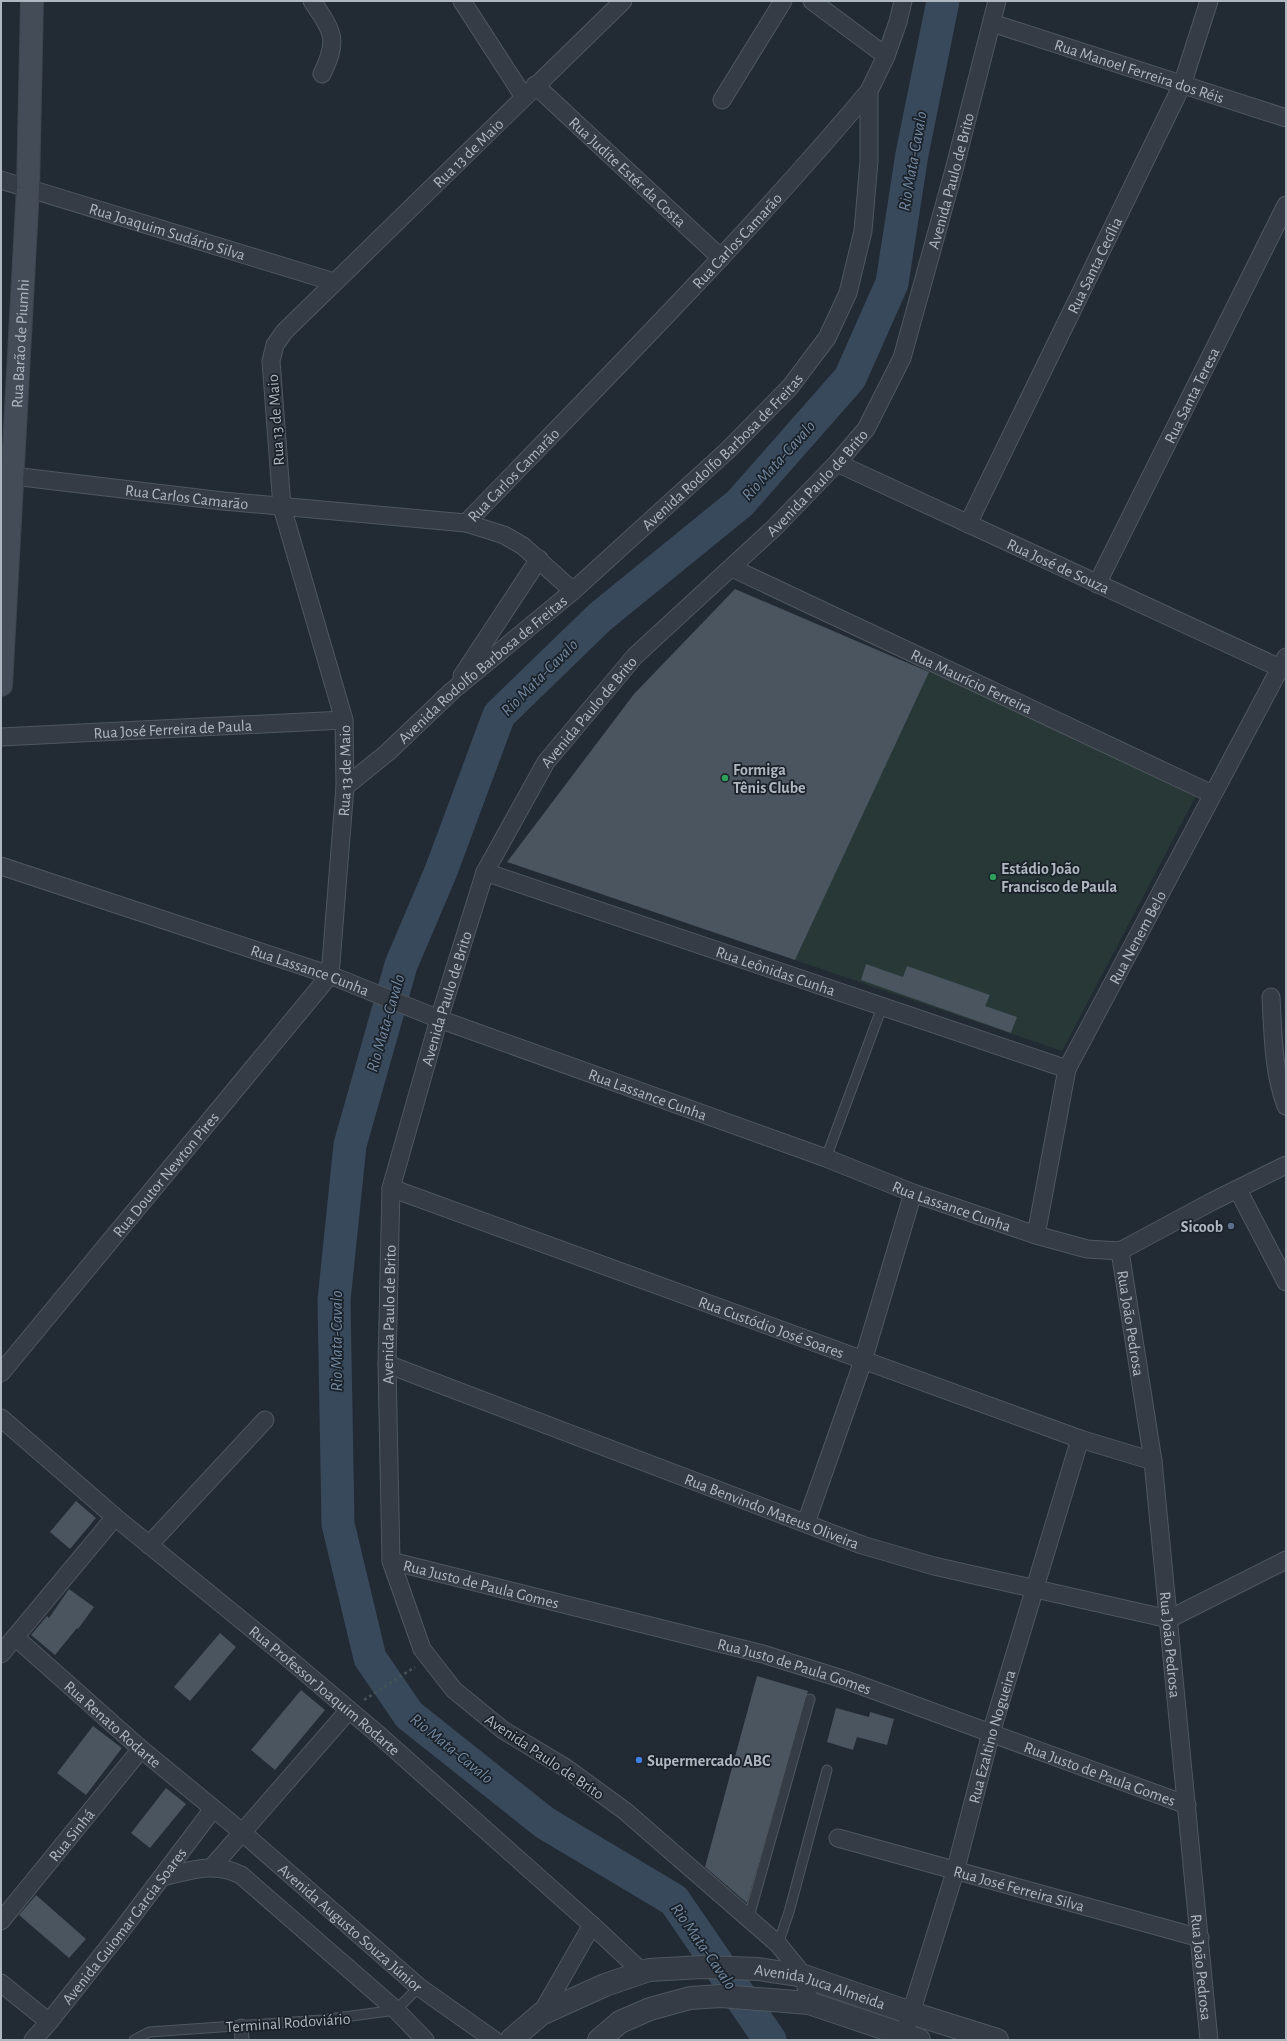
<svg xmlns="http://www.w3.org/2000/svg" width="1287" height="2041" font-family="'Alegreya Sans',sans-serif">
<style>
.green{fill:#273837}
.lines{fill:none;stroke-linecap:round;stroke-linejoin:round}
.river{stroke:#39495c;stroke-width:33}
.building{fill:#4a555f}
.service-casing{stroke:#4f575f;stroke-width:11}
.pedestrian-casing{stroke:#4f575f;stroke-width:15}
.minor-casing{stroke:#4f575f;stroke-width:19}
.tertiary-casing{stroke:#4f575f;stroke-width:24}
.secondary-casing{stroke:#3e454e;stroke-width:24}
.path{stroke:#435355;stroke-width:2.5;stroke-dasharray:3 3;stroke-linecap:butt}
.service{stroke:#353c45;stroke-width:9}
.pedestrian{stroke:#353c45;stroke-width:13}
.minor{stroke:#353c45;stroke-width:17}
.tertiary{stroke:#353c45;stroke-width:22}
.secondary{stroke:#434c57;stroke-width:22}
.leisure-dot{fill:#2e9e5b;stroke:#1a2129;stroke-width:1.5}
.service-dot{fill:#5c6f8a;stroke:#1a2129;stroke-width:1.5}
.shop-dot{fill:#3f7fe0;stroke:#1a2129;stroke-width:1.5}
.labels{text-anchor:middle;stroke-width:3.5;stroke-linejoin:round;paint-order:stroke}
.street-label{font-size:16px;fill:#afb7c1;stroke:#1a2129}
.poi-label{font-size:16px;font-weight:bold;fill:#afb7c1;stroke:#1a2129;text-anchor:start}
.water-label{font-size:17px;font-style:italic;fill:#7389a2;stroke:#1a2129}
</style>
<rect width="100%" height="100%" fill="#222a34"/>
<!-- green -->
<path class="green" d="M929 670 1197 794 1062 1051 795 960Z"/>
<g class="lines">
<!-- river -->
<path class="river" d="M770 2040 674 1900 545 1823 409 1715 370 1658 338 1524 334 1300 350 1145 401 965 441 871 499 715 600 617 740 503 850 378 892 283 912 154 943 1"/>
</g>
<!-- building -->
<path class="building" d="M735 589 929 672 795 960 507 862 634 694Z
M866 964 903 977 907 966 990 995 985 1006 1017 1017 1011 1033 861 980Z
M76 1501 96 1518 70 1549 50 1532Z
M69 1589 94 1607 78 1629 77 1628 55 1655 31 1635 47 1616 49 1618Z
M220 1633 236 1647 190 1701 174 1687Z
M757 1676 808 1691 747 1903 705 1867Z
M301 1690 325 1710 275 1770 251 1750Z
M836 1708 869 1717 870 1712 894 1719 887 1745 857 1737 853 1750 827 1742Z
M93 1726 122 1748 86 1795 57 1773Z
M166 1788 186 1804 150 1848 131 1833Z
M36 1895 86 1939 69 1958 19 1915Z"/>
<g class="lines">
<!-- service casing -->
<g class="service-casing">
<path id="service" d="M826 1158 882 1007
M749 1917 810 1699
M778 1944 789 1912 827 1770
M134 2040 149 2032 322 2020 396 2010 419 1987"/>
</g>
<!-- pedestrian casing -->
<g class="pedestrian-casing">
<path id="pedestrian" d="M241 2026 242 2040"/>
</g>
<!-- minor casing -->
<g class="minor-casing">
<g id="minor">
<path d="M312 1C333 32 339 39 322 74"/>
<path d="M462 1 524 97"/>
<path d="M812 1 886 56"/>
<path id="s1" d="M992 23 1286 118"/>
<path id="s2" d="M535 85 721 258"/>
<path d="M722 100 783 1"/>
<path id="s3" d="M1 180 334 282"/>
<path id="s4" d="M837 463 1280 668 1286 669"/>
<path id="s5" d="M13 476 223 501 466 523C603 381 742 242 869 91"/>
<path d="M466 523 504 535 523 546 573 591"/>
<path id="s6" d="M968 524 1182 85 1209 1"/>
<path id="s7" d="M732 568 1212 794"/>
<path id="s8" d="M1097 584 1286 205"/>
<path d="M462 676 539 559"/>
<path id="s9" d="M1 737 344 720"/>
<path id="s10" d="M345 787 388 752 452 691 573 591 728 450 790 387 827 338 848 293 863 231 869 161V91L886 56 898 22 903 1"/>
<path id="s11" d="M1 866 330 975 439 1019 826 1158 913 1193 1036 1235 1087 1249 1120 1251 1213 1201 1286 1165"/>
<path id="s12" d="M485 872 1067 1069"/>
<path id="s13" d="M330 975 345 787 344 720 282 507 271 361 275 345 284 332 623 1"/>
<path d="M1271 997C1273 1033 1273 1072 1286 1106"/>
<path id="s14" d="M391 1188 1080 1439 1153 1461"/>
<path d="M1238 1190 1286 1282"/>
<path id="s15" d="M1036 1235 1067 1069 1286 657"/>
<path id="s16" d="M1120 1251 1153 1461 1209 2040"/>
<path id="s17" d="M387 1364 862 1545 934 1566 1169 1619 1286 1560"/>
<path id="s18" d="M1 1373 330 975"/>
<path id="s19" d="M1 1418 115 1517 288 1658 380 1736 592 1925 641 1971"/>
<path d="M806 1523 863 1361 913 1193"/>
<path d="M149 1545 265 1420"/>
<path id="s20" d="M391 1561 763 1654 846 1680 1187 1805"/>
<path id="s21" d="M15 1637 141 1749 242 1832 419 1987 494 2040"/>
<path d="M1 1654 115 1517"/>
<path id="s22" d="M838 1838 1200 1938"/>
<path d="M212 1867 349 1710"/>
<path d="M162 1877C190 1871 214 1861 241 1875L396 2010 425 2040"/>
<path id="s23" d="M1 1921 141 1749"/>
<path d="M1 1983 49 2022"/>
<path id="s24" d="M809 2003 804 1976 778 1944 625 1811 566 1768 503 1730 454 1690 422 1649 391 1561 387 1364 391 1188 439 1019 485 872 546 762 635 656 774 528 837 463 866 429 902 358 954 170 997 1"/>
<path d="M541 2014 592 1925"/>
<path id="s25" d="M904 2035 955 1872 991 1733 1080 1439"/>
<path id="s26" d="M33 2040 49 2022 118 1935 213 1809"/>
</g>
</g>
<!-- tertiary casing -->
<g class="tertiary-casing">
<g id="tertiary">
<path id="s27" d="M511 2040 541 2014 605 1985 649 1970 702 1967 758 1969 804 1976 911 2013 997 2040"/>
<path d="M599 2040 620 2022 650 2009 690 1998 721 1996 809 2003 919 2040"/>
</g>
</g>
<!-- secondary casing -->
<g class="secondary-casing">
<g id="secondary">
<path id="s28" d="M1 685 28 188 32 1"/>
</g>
</g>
<!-- path -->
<path class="path" d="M364 1700 415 1667"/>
<!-- service -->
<use href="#service" class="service"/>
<!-- pedestrian -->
<use href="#pedestrian" class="pedestrian"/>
<!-- minor -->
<use href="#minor" class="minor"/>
<!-- tertiary -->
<use href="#tertiary" class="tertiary"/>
<!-- secondary -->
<use href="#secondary" class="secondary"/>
</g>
<!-- markers -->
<g class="leisure-dot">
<circle cx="725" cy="778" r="4"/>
<circle cx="993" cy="877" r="4"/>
</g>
<circle class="service-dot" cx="1231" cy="1226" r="4"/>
<circle class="shop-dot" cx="639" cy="1760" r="4"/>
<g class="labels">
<!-- street labels -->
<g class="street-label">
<text dy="6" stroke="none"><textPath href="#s1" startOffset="155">Rua Manoel Ferreira dos Réis</textPath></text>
<text dy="6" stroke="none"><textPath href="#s13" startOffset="913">Rua 13 de Maio</textPath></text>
<text dy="6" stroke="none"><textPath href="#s2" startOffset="127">Rua Judite Estér da Costa</textPath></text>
<text dy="6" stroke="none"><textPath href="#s24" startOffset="2181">Avenida Paulo de Brito</textPath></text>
<text dy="6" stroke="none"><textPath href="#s3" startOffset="174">Rua Joaquim Sudário Silva</textPath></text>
<text dy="6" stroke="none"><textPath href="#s5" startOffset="847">Rua Carlos Camarão</textPath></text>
<text dy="6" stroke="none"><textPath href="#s6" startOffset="288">Rua Santa Cecília</textPath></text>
<text dy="6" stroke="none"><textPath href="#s28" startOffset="342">Rua Barão de Piumhi</textPath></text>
<text dy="6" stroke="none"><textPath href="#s8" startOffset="211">Rua Santa Teresa</textPath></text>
<text transform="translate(275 420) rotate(-94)" y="6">Rua 13 de Maio</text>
<text dy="6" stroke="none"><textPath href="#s10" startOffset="505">Avenida Rodolfo Barbosa de Freitas</textPath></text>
<text dy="6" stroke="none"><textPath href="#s5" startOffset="523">Rua Carlos Camarão</textPath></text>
<text dy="6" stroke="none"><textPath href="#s24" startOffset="1845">Avenida Paulo de Brito</textPath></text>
<text dy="6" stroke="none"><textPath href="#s5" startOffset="175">Rua Carlos Camarão</textPath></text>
<text dy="6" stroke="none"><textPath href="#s4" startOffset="244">Rua José de Souza</textPath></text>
<text dy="6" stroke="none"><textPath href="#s10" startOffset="181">Avenida Rodolfo Barbosa de Freitas</textPath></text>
<text dy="6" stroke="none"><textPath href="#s7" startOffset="265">Rua Maurício Ferreira</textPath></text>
<text dy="6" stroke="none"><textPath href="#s24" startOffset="1521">Avenida Paulo de Brito</textPath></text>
<text dy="6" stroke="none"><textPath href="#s9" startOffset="172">Rua José Ferreira de Paula</textPath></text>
<text dy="6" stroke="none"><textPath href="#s13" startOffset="205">Rua 13 de Maio</textPath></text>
<text dy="6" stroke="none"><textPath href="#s15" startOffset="318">Rua Nenem Belo</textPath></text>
<text dy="6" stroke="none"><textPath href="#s11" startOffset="326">Rua Lassance Cunha</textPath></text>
<text dy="6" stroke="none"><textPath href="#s12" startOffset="307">Rua Leônidas Cunha</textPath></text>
<text dy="6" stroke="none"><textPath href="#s24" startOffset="1197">Avenida Paulo de Brito</textPath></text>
<text dy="6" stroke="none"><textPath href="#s11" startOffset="686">Rua Lassance Cunha</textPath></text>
<text dy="6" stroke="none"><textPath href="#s18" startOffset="258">Rua Doutor Newton Pires</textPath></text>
<text dy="6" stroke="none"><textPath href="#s11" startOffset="1010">Rua Lassance Cunha</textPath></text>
<text dy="6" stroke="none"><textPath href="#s24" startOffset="873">Avenida Paulo de Brito</textPath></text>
<text dy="6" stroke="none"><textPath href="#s16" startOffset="73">Rua João Pedrosa</textPath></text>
<text dy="6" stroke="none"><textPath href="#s14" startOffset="405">Rua Custódio José Soares</textPath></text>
<text dy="6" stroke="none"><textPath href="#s17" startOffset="412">Rua Benvindo Mateus Oliveira</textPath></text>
<text dy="6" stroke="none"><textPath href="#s20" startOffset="93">Rua Justo de Paula Gomes</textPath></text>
<text dy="6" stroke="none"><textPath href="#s16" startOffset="397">Rua João Pedrosa</textPath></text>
<text dy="6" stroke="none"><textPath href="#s20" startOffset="417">Rua Justo de Paula Gomes</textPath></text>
<text dy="6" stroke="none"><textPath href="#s19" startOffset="423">Rua Professor Joaquim Rodarte</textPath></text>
<text dy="6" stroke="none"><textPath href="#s21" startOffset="131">Rua Renato Rodarte</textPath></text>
<text dy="6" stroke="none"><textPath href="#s25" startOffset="311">Rua Ezaltino Nogueira</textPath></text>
<text transform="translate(545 1756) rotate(34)" y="6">Avenida Paulo de Brito</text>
<text dy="6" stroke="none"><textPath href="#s20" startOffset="741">Rua Justo de Paula Gomes</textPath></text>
<text dy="6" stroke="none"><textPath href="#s23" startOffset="111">Rua Sinhá</textPath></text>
<text dy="6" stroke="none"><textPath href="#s22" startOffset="188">Rua José Ferreira Silva</textPath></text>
<text dy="6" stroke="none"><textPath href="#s26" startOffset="146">Avenida Guiomar Garcia Soares</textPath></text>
<text dy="6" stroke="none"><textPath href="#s21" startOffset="444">Avenida Augusto Souza Júnior</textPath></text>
<text dy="6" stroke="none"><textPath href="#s16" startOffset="721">Rua João Pedrosa</textPath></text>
<text dy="6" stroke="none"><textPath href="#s27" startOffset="330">Avenida Juca Almeida</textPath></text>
<text transform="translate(288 2022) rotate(-4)" y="6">Terminal Rodoviário</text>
</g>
<!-- poi labels -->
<g class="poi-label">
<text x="733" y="775">Formiga<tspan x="733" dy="18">Tênis Clube</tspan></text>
<text x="1001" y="874">Estádio João<tspan x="1001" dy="18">Francisco de Paula</tspan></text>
<text x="1223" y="1232" text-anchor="end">Sicoob</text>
<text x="647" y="1766">Supermercado ABC</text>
</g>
<!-- water labels -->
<g class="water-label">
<text transform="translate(912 161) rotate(-80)" y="6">Rio Mata-Cavalo</text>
<text transform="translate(778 460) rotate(-48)" y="6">Rio Mata-Cavalo</text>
<text transform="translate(539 677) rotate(-45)" y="6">Rio Mata-Cavalo</text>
<text transform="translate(385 1023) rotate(-74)" y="6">Rio Mata-Cavalo</text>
<text transform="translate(336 1341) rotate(-90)" y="6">Rio Mata-Cavalo</text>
<text transform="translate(452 1748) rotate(39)" y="6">Rio Mata-Cavalo</text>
<text transform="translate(704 1946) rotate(55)" y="6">Rio Mata-Cavalo</text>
</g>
</g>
<!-- border -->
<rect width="1287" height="2041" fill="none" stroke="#afb7c1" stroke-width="4"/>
</svg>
